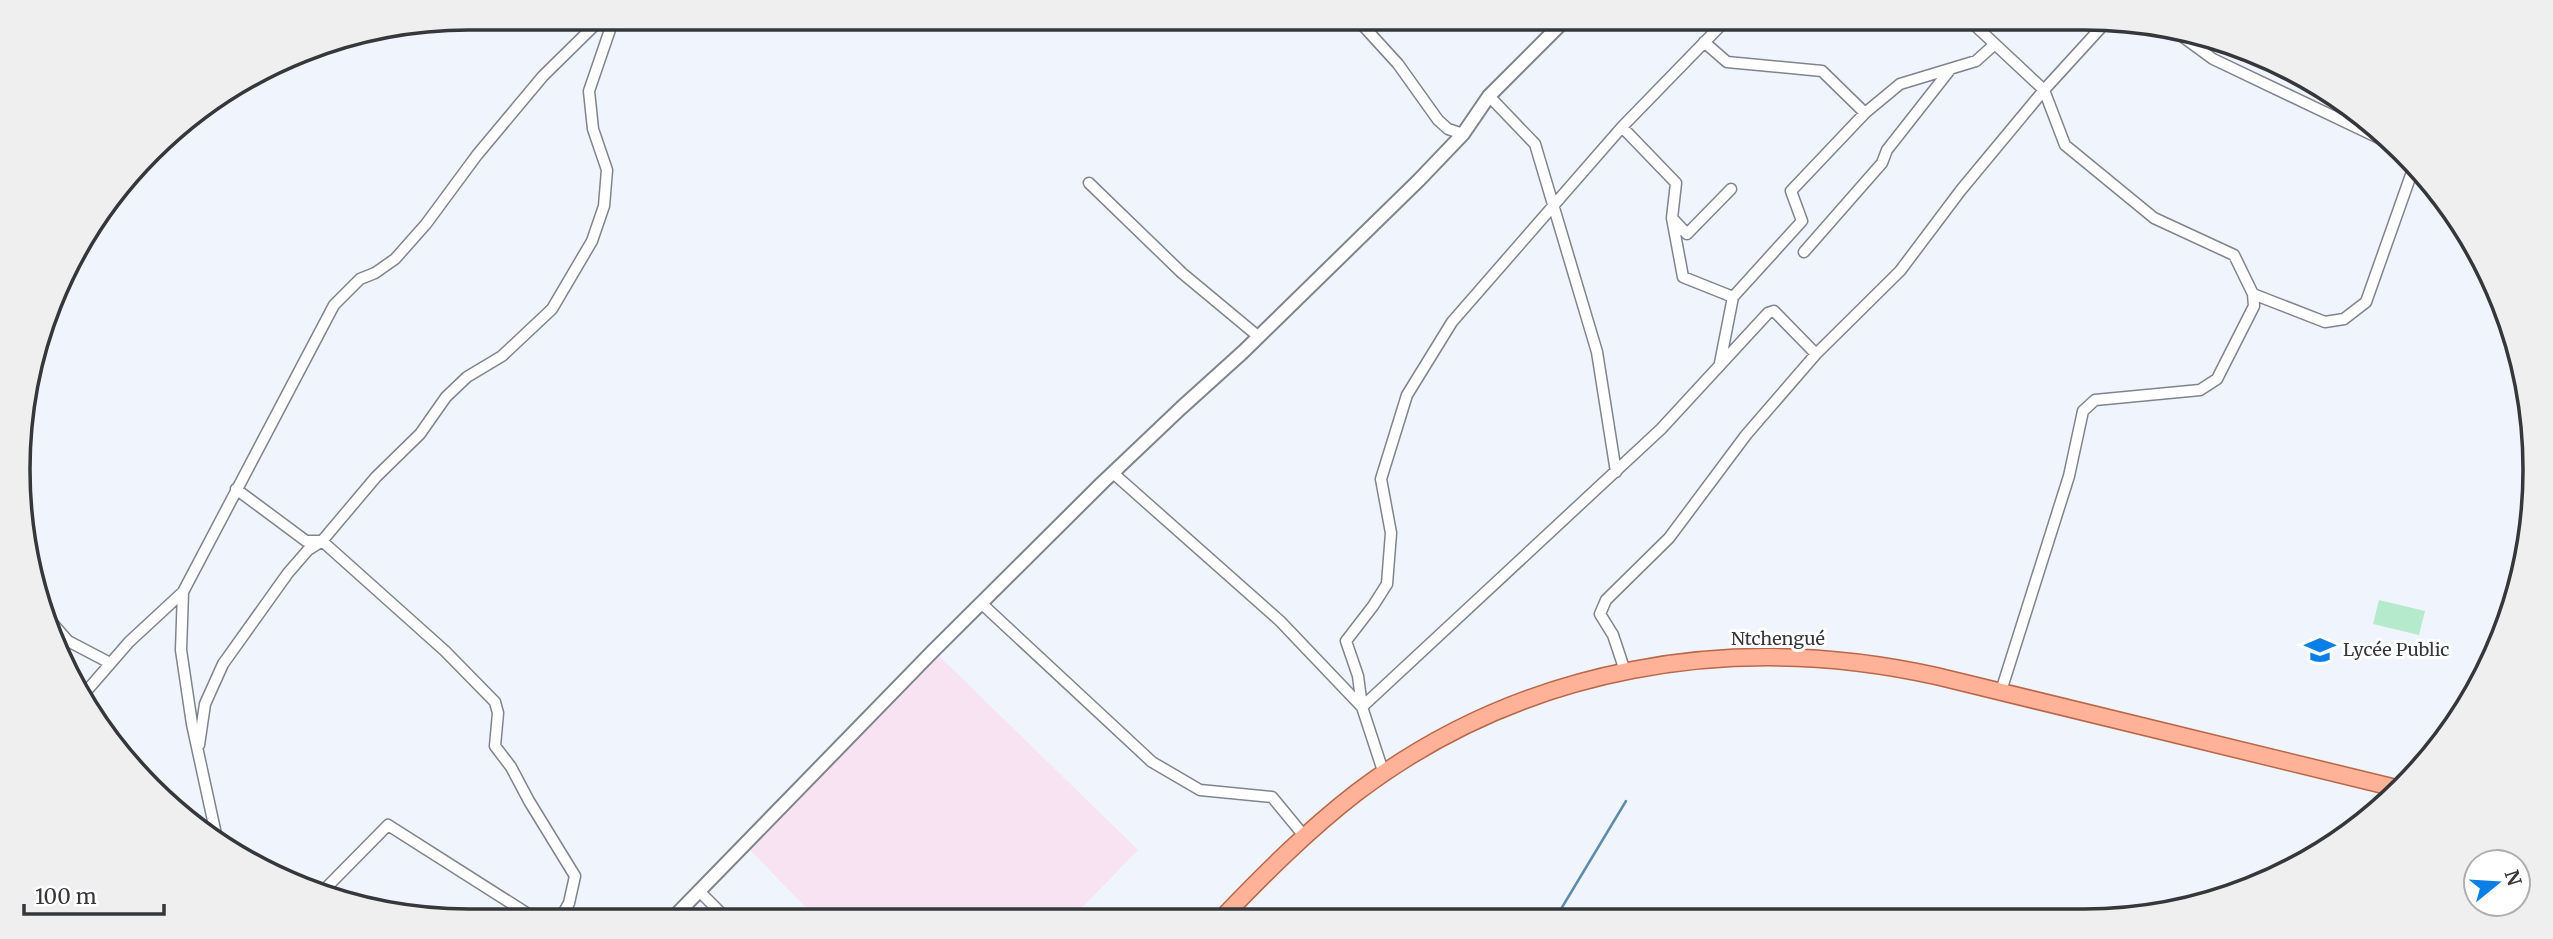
<svg xmlns="http://www.w3.org/2000/svg" width="2553" height="939" font-family="Merriweather,serif">
<style>
.medical{fill:#f7e3f2}
.green{fill:#b5eacc}
.lines{fill:none;stroke-linecap:round;stroke-linejoin:round}
.stream{stroke:#5f8caa;stroke-width:2.5}
.minor-casing{stroke:#80848d;stroke-width:13}
.tertiary-casing{stroke:#80848d;stroke-width:16}
.primary-casing{stroke:#b96649;stroke-width:19}
.minor{stroke:#fff;stroke-width:10}
.tertiary{stroke:#fff;stroke-width:12}
.primary{stroke:#ffb297;stroke-width:16}
.labels{text-anchor:middle;stroke-width:6;stroke-linejoin:round;paint-order:stroke}
.street-label{font-size:18px;fill:#36373b;stroke:#fff}
.poi-label{font-size:18px;fill:#36373b;stroke:#fff;text-anchor:start}
.rim{fill:none;stroke:#36373b;stroke-width:3.5}
</style>
<rect width="100%" height="100%" fill="#eff4fd"/>
<!-- medical -->
<path class="medical" d="M938 655 1138 850 1070 920 819 921 750 850Z"/>
<!-- green -->
<path class="green" d="M2379 600 2425 611 2419 635 2373 624Z"/>
<g class="lines">
<!-- stream -->
<path class="stream" d="M1555 919 1626 801"/>
<!-- minor casing -->
<g class="minor-casing">
<path id="minor" d="M1356 18 1398 64 1438 120 1448 129 1463 134
M1967 18 2044 90 2065 145 2154 218 2234 255 2253 294 2254 306 2217 379 2200 390 2095 400 2083 411 2069 476 2001 691
M2172 29 2213 59 2385 141
M1704 42 1727 62 1822 71 1865 113
M1489 96 1535 144 1597 352 1616 472
M1622 127 1676 183 1672 218 1687 234 1731 189
M1089 183 1182 273 1259 337
M1672 218 1683 277 1733 297
M1804 252 1882 163 1887 150 1949 71
M2253 294 2325 322 2344 319 2366 302 2412 172
M1720 363 1733 297 1802 221 1791 191 1865 113 1900 84 1976 61 1995 44
M1113 473 1280 621 1362 707 1384 774
M236 489 306 541H322L445 651 495 702 498 713 495 746 511 767 529 801 575 876 569 903 559 921
M981 603 1152 762 1200 790 1272 797 1305 837
M54 625 68 641 110 663
M1625 671 1613 635 1600 614 1606 600 1669 538 1746 435 1816 354 1900 271 1961 190 2044 90 2107 21
M83 695 129 642 183 592
M1362 707 1358 676 1346 641 1373 606 1387 584 1391 533 1381 479 1407 395 1452 322 1622 127 1728 18
M1362 707 1661 429 1768 313 1774 311 1816 354
M199 745 205 704 223 664 288 573 308 550 322 541 376 477 420 434 446 397 467 377 502 356 552 309 592 241 604 206 607 170 593 129 589 91 614 18
M217 839 192 724 181 650 183 592 334 305 360 279 375 273 395 259 426 224 477 155 543 76 602 18
M323 891 388 825 539 921
M700 892 729 921"/>
</g>
<!-- tertiary casing -->
<g class="tertiary-casing">
<path id="tertiary" d="M670 921 932 652 1102 483 1181 408 1243 352 1419 180 1463 134 1489 96 1567 18"/>
</g>
<!-- primary casing -->
<g class="primary-casing">
<path id="primary" d="M1220 920C1263 875 1307 831 1356 793 1523 666 1733 631 1936 676L2400 789"/>
</g>
<!-- minor -->
<use href="#minor" class="minor"/>
<!-- tertiary -->
<use href="#tertiary" class="tertiary"/>
<!-- primary -->
<use href="#primary" class="primary"/>
</g>
<!-- icons -->
<defs>
<g id="school-bare" transform="scale(2.415)"><path d="M0-5L7-2L0 1L-7-2ZM-4 1L0 2.5L4 1V4Q0 6-4 4Z" fill="#0b7fe6" stroke="#fff" stroke-width="2.5" paint-order="stroke"/></g>
</defs>
<g fill-rule="evenodd">
<use href="#school-bare" x="2320" y="650"/>
</g>
<g class="labels">
<!-- street labels -->
<g class="street-label">
<text x="1778" y="645">Ntchengué</text>
</g>
<!-- poi labels -->
<g class="poi-label">
<text x="2343" y="656">Lycée Public</text>
</g>
</g>
<!-- crop -->
<path d="M0 0H2553V939H0ZM469 30H2084A439 439 0 0 1 2523 469V470A439 439 0 0 1 2084 909H469A439 439 0 0 1 30 470V469A439 439 0 0 1 469 30Z" fill="#efefef" fill-rule="evenodd"/>
<path class="rim" d="M469 30H2084A439 439 0 0 1 2523 469V470A439 439 0 0 1 2084 909H469A439 439 0 0 1 30 470V469A439 439 0 0 1 469 30Z"/>
<!-- north arrow -->
<g transform="translate(2497 883) rotate(72)"><circle r="33" fill="#ffffff" stroke="#afafb1" stroke-width="2"/>
<path d="M0-5L12 26L0 18L-12 26Z" fill="#0b7fe6"/>
<text y="-10" font-size="19" font-weight="bold" text-anchor="middle" fill="#36373b">N</text>
</g>
<!-- scale -->
<path d="M24 904v10h140v-10" fill="none" stroke="#36373b" stroke-width="3.5"/>
<text x="35" y="904" font-size="21" fill="#36373b" stroke="#ffffff" stroke-width="5" paint-order="stroke">100 m</text>
</svg>
